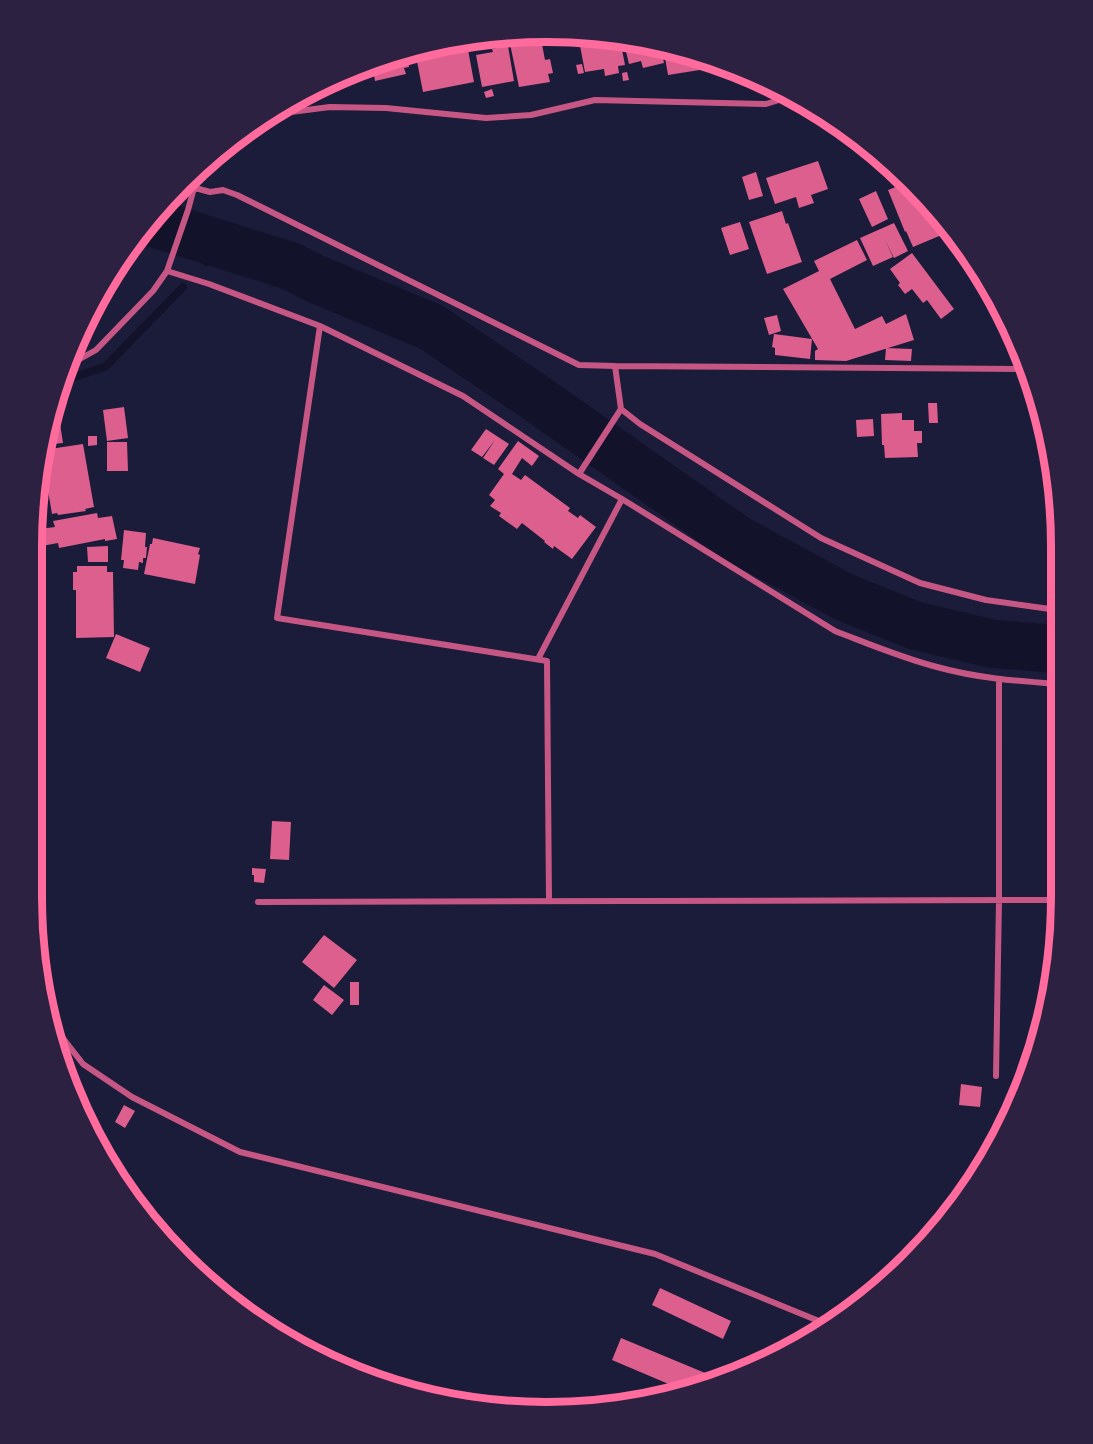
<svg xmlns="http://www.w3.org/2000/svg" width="1093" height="1444" font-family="'Space Grotesk',sans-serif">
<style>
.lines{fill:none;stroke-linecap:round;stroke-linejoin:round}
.stream{stroke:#12122b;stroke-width:8}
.river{stroke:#12122b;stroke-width:48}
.building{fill:#dd5f8e}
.minor{stroke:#c65784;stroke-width:6}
.rim{fill:none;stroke:#ff6b9d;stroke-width:8}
</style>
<rect width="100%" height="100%" fill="#1b1b3a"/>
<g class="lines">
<!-- stream -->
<path class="stream" d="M207 262 223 244
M61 381 105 367 183 287
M32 875 39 867 32 737"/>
<!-- river -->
<path class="river" d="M150 222 290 266 316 279 431 327 533 396 737 539 844 597 916 626 994 644 1057 649"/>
</g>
<!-- building -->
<path class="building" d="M537 32 539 39H541L545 60 550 59 553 73 548 74 550 82 519 87 509 39 517 38 516 34Z
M578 35 620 39 625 65 618 66 619 73 605 76 604 69 585 72Z
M466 39 474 82 423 92 415 51 446 41Z
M623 39 647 41 660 45 664 63 643 68 641 61 629 64Z
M508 46 514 81 482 87 476 55 493 52 492 49Z
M663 46 705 59 706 69 668 75Z
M401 55H407L409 67 404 68 406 74 375 81 372 64Z
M707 59 718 63 729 66 709 70Z
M582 64 584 73 578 74 576 65Z
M742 70 750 74 751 82 745 84Z
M627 72 629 80 623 81 622 73Z
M492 89 494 96 486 98 484 92Z
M818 161 828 189 811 195 814 203 799 208 796 197 775 204 766 178Z
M756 172 763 196 749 200 742 177Z
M908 182 911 188 914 187 960 243 956 245 954 240 947 243 944 234 913 247 906 231 905 232 888 190Z
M876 191 888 219 872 227 859 199Z
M782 211 786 224 788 223 802 262 767 274 749 222Z
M740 222 749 249 730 255 721 228Z
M894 223 908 251 894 258 885 240 893 257 873 266 860 238Z
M857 240 867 260 830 279 855 329 882 316 886 324 906 314 914 340 846 361 815 360V351L818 349 783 289 819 271 814 261Z
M912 253 954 309 941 319 927 300 923 303 912 289 905 294 898 285 900 283 890 269Z
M777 315 781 331 769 335 764 318Z
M774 334 812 339 810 359 775 355V348L772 347Z
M886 348 912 349 911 361 885 360Z
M53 401 61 402 63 416 59 417 63 443 44 445 49 413Z
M928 403H937L938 423H929Z
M124 407 128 438 107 441 103 410Z
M902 413V420H914V431H922V443H917L918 457 885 458 884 445H882L881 414Z
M873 419 874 436 857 437 856 420Z
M486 429 509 444 494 465 483 458 495 440 482 457 471 450Z
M88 436H97V445L88 446Z
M518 441 539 456 532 466 522 458 512 474 521 480 525 475 570 508 568 511 578 518 580 515 596 527 572 559 554 546 553 549 544 542 545 541 522 523 517 529 499 516 501 513 490 506 495 500 489 495 504 474 498 469Z
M107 442H127L128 471H107Z
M83 444 94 507 85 509 86 511 58 515 57 513 52 514 46 479 38 480 43 450Z
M37 489H40L41 508H33Z
M97 513 98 518 112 516 117 539 105 541V539L59 548 58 543 42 546 39 529 55 527 53 521Z
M124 530 146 533 145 547H147L146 558H143V563L139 562 138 570 123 568 124 560H121Z
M153 538 200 548 198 554 200 555 195 584 144 574 150 544H152Z
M108 546V562H88L87 547Z
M77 566H107V572H113L114 637 76 638V590H73V572H77Z
M116 634 150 648 140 672 106 658Z
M272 821 291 822 289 860 270 859Z
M252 868 266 869 264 883 254 882V875H252Z
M324 935 357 960 334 988 302 962Z
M350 982H359V1005H350Z
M324 985 344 1000 332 1015 313 1000Z
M961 1084 982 1087 980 1107 959 1105Z
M124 1105 135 1111 125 1128 115 1122Z
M660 1288 731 1321 723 1339 652 1305Z
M621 1338 722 1380 712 1385 685 1391 612 1360Z"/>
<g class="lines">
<!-- minor -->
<path class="minor" d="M267 115 330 107 386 108 486 118 531 115 595 100 766 104 779 100 788 94
M188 186 210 192 223 190 237 195 579 365 615 366 1028 369
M167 271 209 284 320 326 463 396 579 474 622 499 835 631C869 644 902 658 937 667 976 678 1017 681 1057 684
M320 326 277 618 547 661 549 901
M68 363 78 360 96 350 153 291 167 271 188 210 194 188
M621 409 640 424 821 538 920 583 986 600 1057 610
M579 474 621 409 615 366
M538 659 622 499
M258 902 1057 900
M48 1019 83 1064 132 1097 240 1152 655 1254 831 1326
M996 1076 999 900V680"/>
</g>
<!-- crop -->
<path d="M0 0H1093V1444H0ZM546 42H547A504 504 0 0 1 1051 546V898A504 504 0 0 1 547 1402H546A504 504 0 0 1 42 898V546A504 504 0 0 1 546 42Z" fill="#2d2142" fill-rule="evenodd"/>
<path class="rim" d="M546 42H547A504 504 0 0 1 1051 546V898A504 504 0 0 1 547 1402H546A504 504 0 0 1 42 898V546A504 504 0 0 1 546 42Z"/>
</svg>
